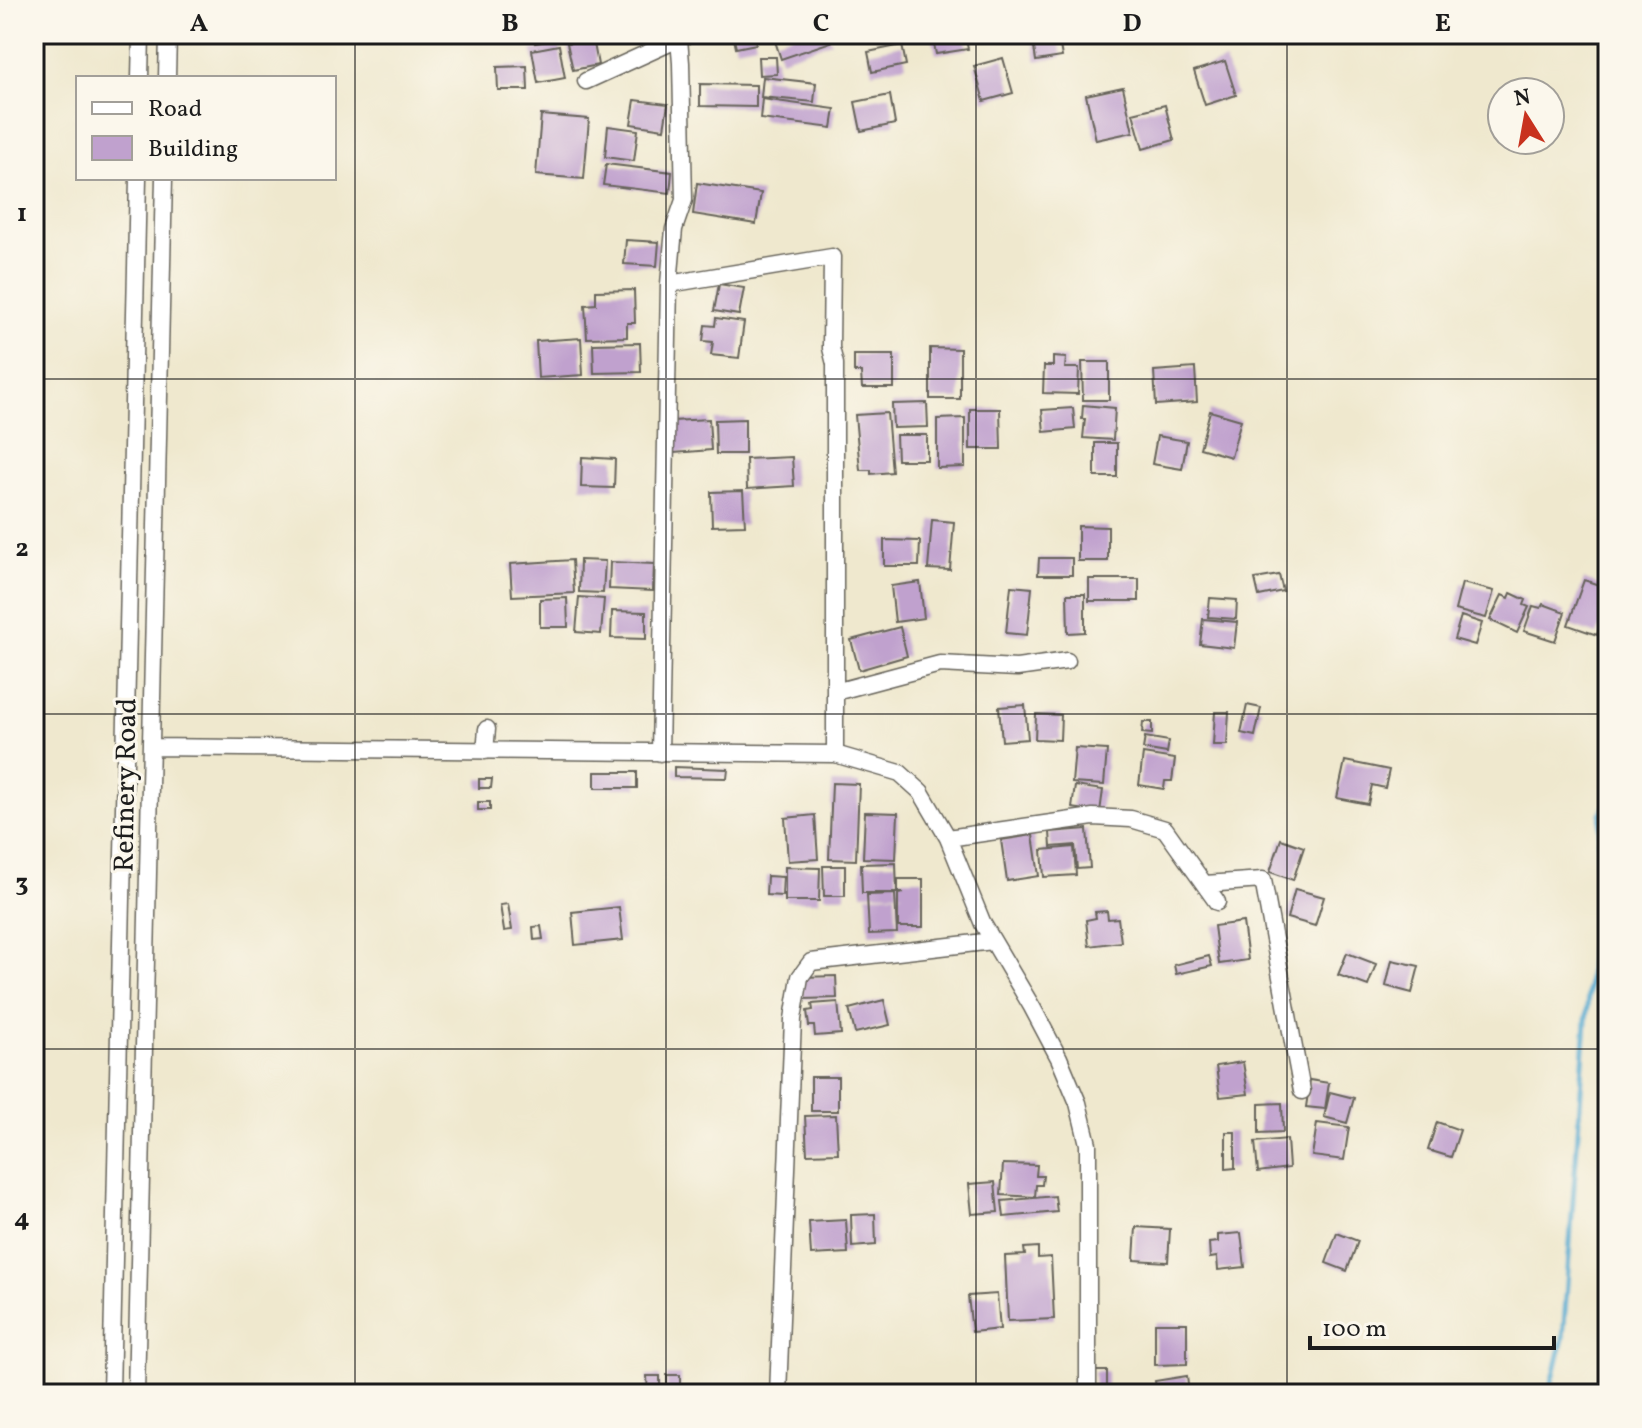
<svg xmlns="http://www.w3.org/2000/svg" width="1642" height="1428" font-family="Vollkorn,serif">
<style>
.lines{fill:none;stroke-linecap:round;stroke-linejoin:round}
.stream{stroke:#53a9cf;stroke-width:5}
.building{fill:#c0a1ce}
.minor-casing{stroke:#66635a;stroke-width:19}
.minor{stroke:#fff;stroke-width:16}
.grid{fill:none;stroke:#1c1c1c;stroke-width:2;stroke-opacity:0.55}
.labels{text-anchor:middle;stroke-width:6;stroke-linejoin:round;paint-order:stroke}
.street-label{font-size:28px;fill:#1c1c1c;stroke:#fbf7ec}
.neatline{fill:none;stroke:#1c1c1c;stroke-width:3}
.grid-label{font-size:26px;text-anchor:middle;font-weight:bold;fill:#1c1c1c}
</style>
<rect width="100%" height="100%" fill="#fbf7ec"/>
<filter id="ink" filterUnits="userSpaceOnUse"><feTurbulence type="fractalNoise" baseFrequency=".0125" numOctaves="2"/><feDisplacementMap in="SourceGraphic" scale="16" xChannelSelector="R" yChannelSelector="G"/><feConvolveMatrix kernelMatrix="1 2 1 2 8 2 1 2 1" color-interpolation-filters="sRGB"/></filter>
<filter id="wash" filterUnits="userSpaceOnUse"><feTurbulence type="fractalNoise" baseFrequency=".006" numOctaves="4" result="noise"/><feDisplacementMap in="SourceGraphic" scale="32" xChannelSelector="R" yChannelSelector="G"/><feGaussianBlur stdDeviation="1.8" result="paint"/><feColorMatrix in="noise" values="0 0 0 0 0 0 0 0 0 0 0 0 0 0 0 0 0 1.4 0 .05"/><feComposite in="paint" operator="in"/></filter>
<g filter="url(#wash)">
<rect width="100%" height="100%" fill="#efe8ce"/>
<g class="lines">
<!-- stream -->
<path class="stream" d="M1549 1394 1563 1339 1601 814 1608 801"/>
</g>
<g id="blocks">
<!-- building -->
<path class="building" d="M533 34H571L572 37 535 43Z
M625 34H660V35L627 43Z
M733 34H754L756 44 736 48Z
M795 34H828L831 42 781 59 775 41Z
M965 34 968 49 936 54 933 39Z
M1032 34H1058L1062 57 1036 61Z
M593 38 598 65 573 70 567 43Z
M559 45 565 78 538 83 532 50Z
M902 45 906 65 872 72 868 52Z
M758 57H776L777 74 759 75Z
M1003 58 1013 93 984 101 974 66Z
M1225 61 1236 95 1205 105 1194 71Z
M527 66 528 90H498L497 67Z
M763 77 816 83 814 102 761 97Z
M700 84 756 85V107L700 106Z
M1123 87 1133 132 1096 140 1086 95Z
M890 95 895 124 861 131 855 102Z
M762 99 835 109 832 128 760 119Z
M635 100 668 104 664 129 631 124Z
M1165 105 1174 140 1143 149 1133 113Z
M541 115 589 119 584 179 536 175Z
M608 126 638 130 634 161 605 157Z
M606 164 672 172 670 193 603 185Z
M697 183 761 193 756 224 693 214Z
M626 240 659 242 657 266 624 264Z
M719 284 744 288 739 315 714 311Z
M634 290 635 323H627V337L587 338 585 305 596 304V291Z
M716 318 744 322 739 358 711 355 713 342 703 341 705 325 715 326Z
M581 338 583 375 538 378 536 341Z
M640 343 641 372 594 373 593 344Z
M930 348 960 349V399H930Z
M854 355H894V388H862L861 372H854Z
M1053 357 1066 358 1065 368H1079L1078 394 1043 393 1044 366H1053Z
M1082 362H1109V400H1083Z
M1195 368 1197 402 1156 405 1154 371Z
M927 403 928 427 893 428 892 404Z
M1083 405 1115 408 1113 440 1083 438 1085 419H1082Z
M1073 408 1075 429 1044 432 1042 410Z
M970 409H1000L1001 449H970Z
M1210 411 1241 420 1231 457 1200 448Z
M887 413 892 472 871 474V470H860L855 415Z
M965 418V467L937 468V419Z
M709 419 711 450 674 453 672 421Z
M745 419V454H716L715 420Z
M896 435H927V460H897Z
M1157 436 1187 441 1182 469 1152 464Z
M1095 443H1117V477H1095Z
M582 457 615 459 614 488 581 487Z
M792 457 794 486 747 489 746 459Z
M743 491 745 525 712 526 711 492Z
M932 520 954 522 950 570 928 569Z
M1078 526 1108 527V561H1078Z
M884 540 920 541 919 566H884Z
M1039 558H1072V575H1038Z
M572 560 574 593 512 596 510 564Z
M580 560 605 561 603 593 579 592Z
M610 562 654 564 653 591 609 589Z
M1279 575 1283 591 1259 596 1255 579Z
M1089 579H1139V601H1089Z
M1584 580 1608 588V605L1597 635 1568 625Z
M920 582 924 618 895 622 891 586Z
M1462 583 1494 591 1486 618 1455 610Z
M1011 586 1032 588 1027 635 1006 633Z
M1511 593 1526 600 1524 605 1529 607 1517 633 1490 620 1502 595 1509 598Z
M1067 594H1085V632L1068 633Z
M579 597 604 599 601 634 576 632Z
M567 598 568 627H540V599Z
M1210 598 1237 600 1236 619 1208 617Z
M1543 604 1565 612 1555 641 1524 631 1533 606 1541 608Z
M612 611 646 612V639L611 638Z
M1461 616 1482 623 1475 645 1454 639Z
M1203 619 1237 622 1234 648 1200 644Z
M900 627 907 656 859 670 851 640Z
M1025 705 1028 739 1002 741 999 707Z
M1247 705 1261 708 1255 736 1241 733Z
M1215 712H1229L1227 745H1213Z
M1036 714 1061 715 1060 740 1035 739Z
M1143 722H1152V734L1142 733Z
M1145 737 1169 741 1167 753 1143 749Z
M1075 748 1107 750 1104 785 1072 783Z
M1143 754 1175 759 1172 781H1165L1164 789 1139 785Z
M1345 761 1389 770 1385 788 1372 785 1368 804 1337 798Z
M674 767 728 769 727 778 674 777Z
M595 772H637V788H595Z
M479 779H492L491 788H479Z
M832 783 859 784 856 860 829 859Z
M1075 786 1103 790 1100 812 1072 808Z
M478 802H490V810H478Z
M865 812 898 813 896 859 863 858Z
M815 815 818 859 788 861 785 818Z
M1087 829 1090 868 1077 869 1075 845 1051 847 1050 832Z
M1033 835 1039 876 1007 881 1001 840Z
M1281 839 1304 847 1293 880 1270 872Z
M1074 847 1076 875 1044 877 1042 850Z
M896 863 897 893H862L861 864Z
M823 866H845V896H824Z
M785 867 820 868 819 901H785Z
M767 876 783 877 782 896 766 895Z
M898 879H923V927H898V894L904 893H898Z
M1295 889 1324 897 1315 926 1287 918Z
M895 894 897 933 869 934 867 895Z
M508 904 512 930 504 931 500 905Z
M619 907 623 940 575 945 572 912Z
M1107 911 1108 919 1118 918 1121 942 1089 946 1086 920 1096 918 1095 912Z
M1243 922 1248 960 1219 964 1214 926Z
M541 926 543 939 534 940 533 927Z
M1347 953 1376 964 1368 986 1338 975Z
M1209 956 1212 966 1176 974 1174 965Z
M1392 960 1419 966 1412 993 1386 986Z
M836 976 837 998 803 999V977Z
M884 1000 890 1025 855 1033 849 1009Z
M838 1002 841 1034 815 1036 814 1026H809L807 1011 813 1010 812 1004Z
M1243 1062 1248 1094 1220 1097 1216 1066Z
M811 1077H838V1111H811Z
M1310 1080 1329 1083 1325 1109 1306 1107Z
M1330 1092 1354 1098 1347 1123 1324 1117Z
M1282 1103 1283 1132 1259 1133V1104Z
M836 1115 838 1153 807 1154 805 1116Z
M1437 1122 1460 1130 1451 1157 1428 1150Z
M1317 1123 1349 1127 1344 1160 1312 1156Z
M1226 1132H1235V1168L1226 1169Z
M1287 1139 1289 1168 1258 1172 1255 1142Z
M1003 1164 1037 1165 1036 1176H1043L1042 1185H1036L1035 1197 1001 1195Z
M995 1182 998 1212 972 1214 969 1184Z
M1055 1196 1057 1212 1004 1217 1002 1201Z
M875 1214 876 1245 852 1247 851 1215Z
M846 1220 848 1253 811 1255 809 1222Z
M1136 1227 1170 1229 1168 1262 1134 1260Z
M1241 1233 1245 1267 1218 1270 1217 1257 1210 1258 1209 1243 1218 1242V1235Z
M1337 1233 1358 1241 1347 1271 1326 1263Z
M1038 1247V1258L1051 1257 1054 1319 1008 1321 1005 1256 1025 1255 1024 1248Z
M997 1294 1000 1329 972 1332 968 1296Z
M1155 1323H1187V1364L1155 1365Z
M1094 1371H1107V1393H1095Z
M667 1375H680V1394H667Z
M647 1376H660V1394H648Z
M1187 1376 1189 1394H1157L1155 1381Z"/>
</g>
</g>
<g filter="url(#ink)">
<use href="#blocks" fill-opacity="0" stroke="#66635a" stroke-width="2"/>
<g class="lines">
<!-- minor casing -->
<g class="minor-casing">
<path id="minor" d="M140 78 141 34
M167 78 168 34
M586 81 687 35
M669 284 832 257 831 348 835 364V754
M835 692 940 664 1017 668 1067 661
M151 747 835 754 900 773 921 792 948 838 983 924 1032 1007 1059 1058 1078 1103 1088 1144V1394
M485 751 487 729
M660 753 669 284 674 229 684 200 681 63 679 39 676 34
M948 838 1093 817 1131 819 1165 829 1217 902
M1205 884 1263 880 1302 1091
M111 1394 138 178
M136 1394 164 178
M778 1394 793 1019 800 977 811 962 993 941"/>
</g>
<!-- minor -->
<use href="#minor" class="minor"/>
</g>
</g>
<!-- grid -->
<path class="grid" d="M355 34V1394M666 34V1394M976 34V1394M1287 34V1394M34 379H1608M34 714H1608M34 1049H1608"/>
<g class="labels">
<!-- street labels -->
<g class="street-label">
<text transform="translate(124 785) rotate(-89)" y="10">Refinery Road</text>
</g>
</g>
<!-- margin -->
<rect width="1642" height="1428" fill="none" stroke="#fbf7ec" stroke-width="88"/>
<!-- legend -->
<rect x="76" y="76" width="260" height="104" fill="#fbf7ec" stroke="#a29f99" stroke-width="2"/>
<rect x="92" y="102" width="40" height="12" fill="#ffffff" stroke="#a29f99" stroke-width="2"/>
<text x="148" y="116" font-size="24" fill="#1c1c1c">Road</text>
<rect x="92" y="136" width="40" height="24" fill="#c0a1ce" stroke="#a29f99" stroke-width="2"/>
<text x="148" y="156" font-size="24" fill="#1c1c1c">Building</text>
<!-- north arrow -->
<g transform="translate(1526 116) rotate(349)"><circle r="38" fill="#fbf7ec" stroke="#a29f99" stroke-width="2"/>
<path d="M0-6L14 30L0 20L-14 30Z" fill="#c8321e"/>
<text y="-12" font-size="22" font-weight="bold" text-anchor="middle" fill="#1c1c1c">N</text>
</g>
<!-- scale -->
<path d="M1310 1336v12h244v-12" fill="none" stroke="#1c1c1c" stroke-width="4"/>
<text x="1322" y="1336" font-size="24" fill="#1c1c1c" stroke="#fbf7ec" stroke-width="6" paint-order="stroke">100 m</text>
<rect x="44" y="44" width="1554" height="1340" class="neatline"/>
<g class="grid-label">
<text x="199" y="31">A</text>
<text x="510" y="31">B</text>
<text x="821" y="31">C</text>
<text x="1132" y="31">D</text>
<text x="1443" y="31">E</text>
<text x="22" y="221">1</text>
<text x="22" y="556">2</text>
<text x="22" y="891">3</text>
<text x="22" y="1226">4</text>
</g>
</svg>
